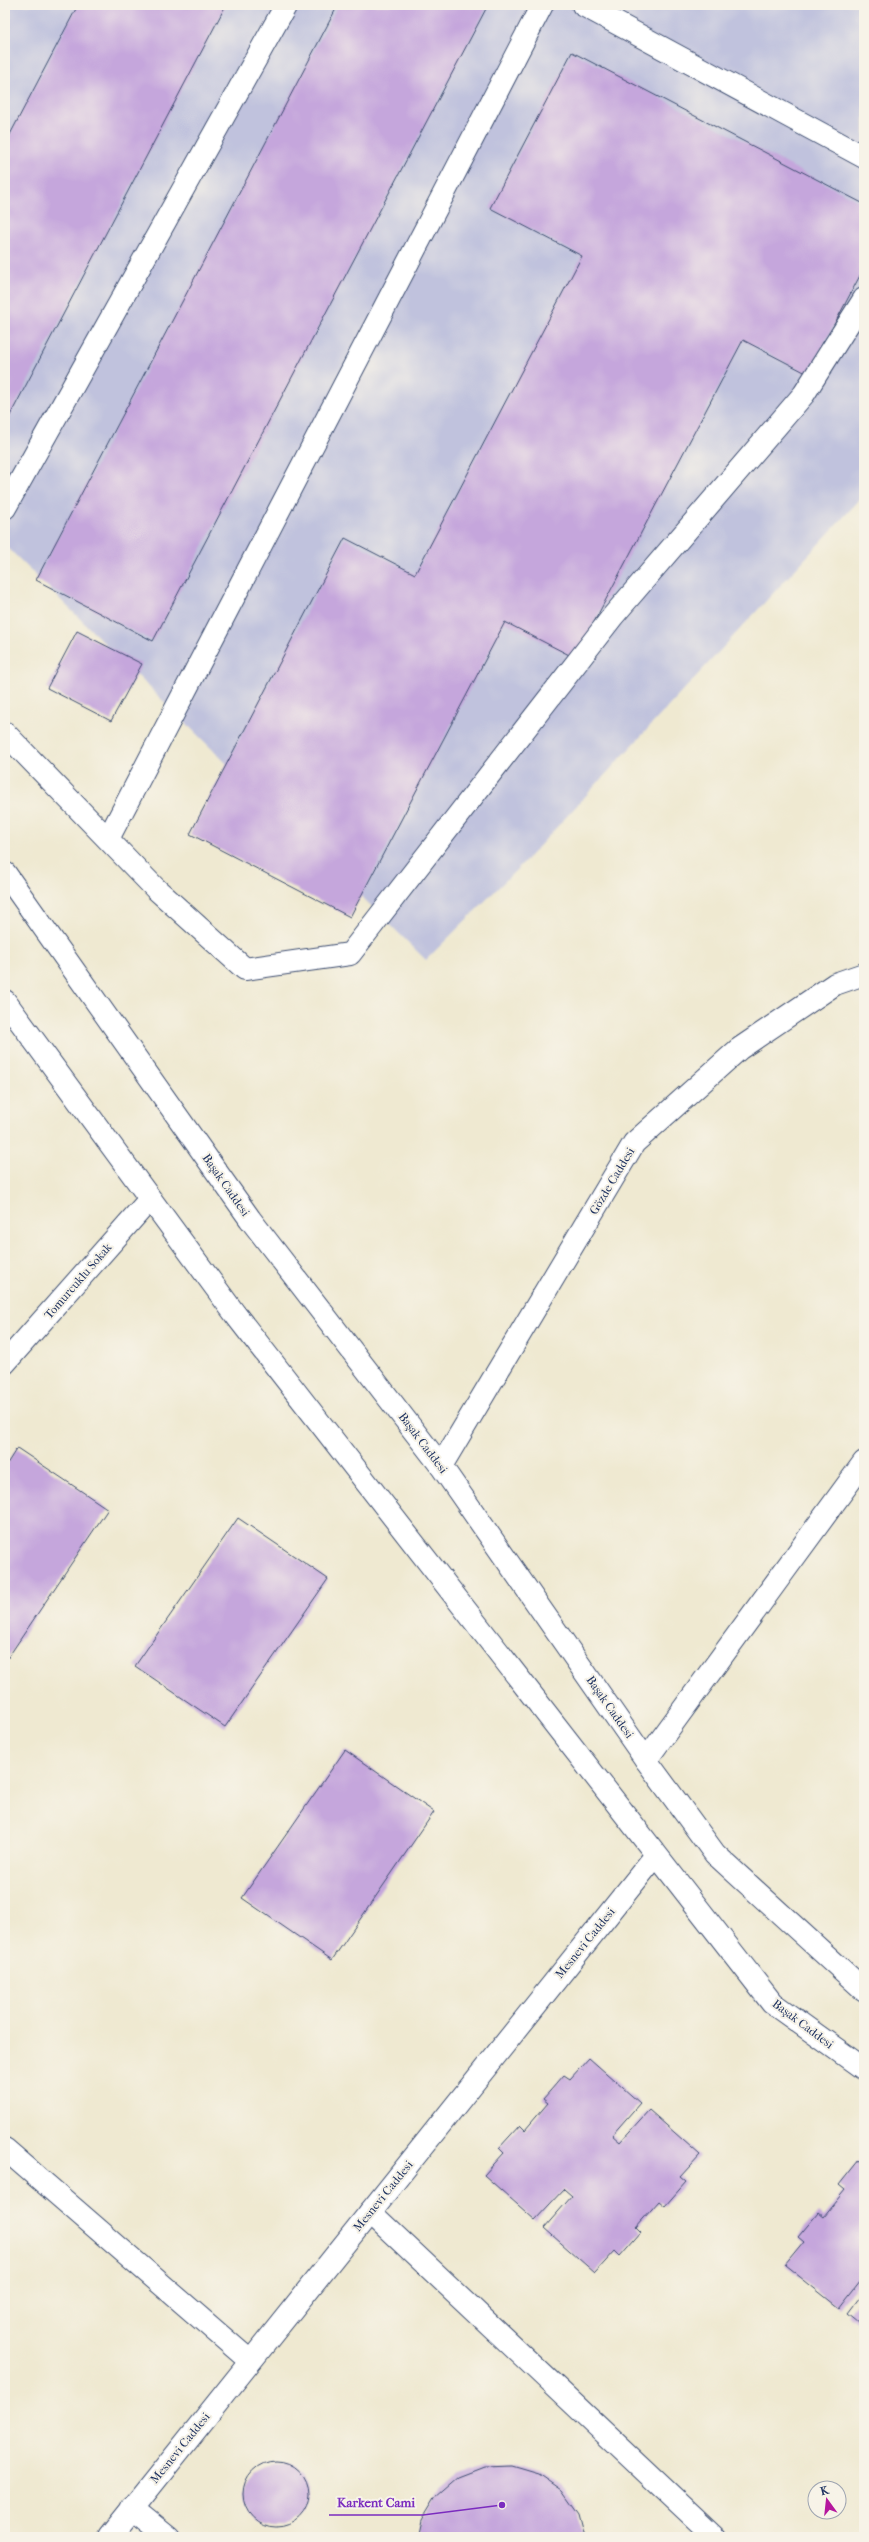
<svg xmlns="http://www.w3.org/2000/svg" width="869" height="2542" font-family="'IM FELL French Canon',serif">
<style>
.industrial{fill:#c0c2dd}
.building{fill:#c5a6dc}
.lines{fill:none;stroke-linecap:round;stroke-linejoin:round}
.minor-casing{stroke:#3b4b6f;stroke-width:24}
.tertiary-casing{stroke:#3b4b6f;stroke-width:24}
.minor{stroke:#fff;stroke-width:22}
.tertiary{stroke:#fff;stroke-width:22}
.labels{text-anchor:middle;stroke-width:4;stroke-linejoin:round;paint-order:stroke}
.street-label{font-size:12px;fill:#1b2f5e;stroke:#f7f3e8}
.leader{fill:none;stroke:#7b2cbf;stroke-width:1.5}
.callout-dot{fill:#7b2cbf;stroke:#f7f3e8;stroke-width:1.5}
.callout-label{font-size:13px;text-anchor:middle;font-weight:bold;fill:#7b2cbf;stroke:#f7f3e8;stroke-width:4;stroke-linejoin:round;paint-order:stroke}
</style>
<rect width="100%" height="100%" fill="#f7f3e8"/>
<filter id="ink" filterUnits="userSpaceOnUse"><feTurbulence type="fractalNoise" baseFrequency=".025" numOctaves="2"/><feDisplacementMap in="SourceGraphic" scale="8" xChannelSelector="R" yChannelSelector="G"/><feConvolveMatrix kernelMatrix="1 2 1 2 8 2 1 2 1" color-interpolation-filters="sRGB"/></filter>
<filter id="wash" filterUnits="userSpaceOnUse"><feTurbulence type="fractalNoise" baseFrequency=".012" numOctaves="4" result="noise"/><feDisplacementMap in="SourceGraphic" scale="16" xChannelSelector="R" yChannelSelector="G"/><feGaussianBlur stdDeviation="0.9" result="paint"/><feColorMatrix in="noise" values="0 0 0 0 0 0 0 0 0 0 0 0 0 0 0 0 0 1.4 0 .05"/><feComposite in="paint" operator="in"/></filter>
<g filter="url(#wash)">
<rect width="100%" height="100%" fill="#efe9d1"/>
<!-- industrial -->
<path class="industrial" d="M5 5H864V495L530 856 426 960 5 545Z"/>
<g id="blocks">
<!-- building -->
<path class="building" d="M78 5H226L5 425V144Z
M338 5H488L153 641 36 580Z
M572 52 864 204V268L808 374 743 340 575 658 505 622 350 917 190 834 345 538 415 574 582 256 490 208Z
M77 631 142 664 111 721 47 688Z
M17 1448 108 1509 7 1659 5 1657V1467Z
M238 1518 328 1579 225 1727 135 1666Z
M345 1750 434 1812 332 1960 242 1898Z
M589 2058 640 2103 612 2135 620 2142 649 2110 700 2155 680 2177 686 2182 665 2206 659 2201 636 2227 641 2232 620 2256 615 2251 595 2273 544 2228 572 2196 564 2189 535 2220 484 2175 504 2153 499 2148 520 2125 525 2130 548 2103 543 2099 564 2075 570 2079Z
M859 2160 864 2165V2276L839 2308 785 2265 804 2242 798 2237 818 2213 823 2217 845 2190 839 2185Z
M864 2293V2327L848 2314Z
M243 2494a33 33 0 1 1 66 0a33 33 0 1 1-66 0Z
M512 2466 539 2474 562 2490 579 2514 585 2537H418L422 2519 436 2496 458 2477 484 2467Z"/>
</g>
</g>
<g filter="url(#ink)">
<use href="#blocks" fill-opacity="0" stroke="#3b4b6f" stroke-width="1"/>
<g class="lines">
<!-- minor casing -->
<g class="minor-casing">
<path id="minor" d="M583 5 864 157
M5 508 286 5
M5 733 155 888 245 969 350 954 613 616 804 394 864 299
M108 839 542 5
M5 1363 150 1199
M646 1760 864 1462
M5 2149 250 2361
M370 2212 715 2537
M132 2508 168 2537"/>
</g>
<!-- tertiary casing -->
<g class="tertiary-casing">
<path id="tertiary" d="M5 873 250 1219 441 1466 646 1760 715 1854 864 1990
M5 1001 235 1314 772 2003 864 2069
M441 1466 634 1143 739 1049 835 984 864 974
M110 2537 656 1855"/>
</g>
<!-- minor -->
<use href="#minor" class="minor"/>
<!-- tertiary -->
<use href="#tertiary" class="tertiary"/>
</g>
</g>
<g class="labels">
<!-- street labels -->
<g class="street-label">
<text transform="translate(612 1181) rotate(-59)" y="4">Gözde Caddesi</text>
<text transform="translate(226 1185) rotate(55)" y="4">Başak Caddesi</text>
<text transform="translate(78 1281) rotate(-49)" y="4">Tomurcuklu Sokak</text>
<text transform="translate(423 1443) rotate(53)" y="4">Başak Caddesi</text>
<text transform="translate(610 1707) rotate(55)" y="4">Başak Caddesi</text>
<text transform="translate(585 1943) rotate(-51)" y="4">Mesnevi Caddesi</text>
<text transform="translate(803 2024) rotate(37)" y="4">Başak Caddesi</text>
<text transform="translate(383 2196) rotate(-51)" y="4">Mesnevi Caddesi</text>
<text transform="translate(180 2448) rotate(-51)" y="4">Mesnevi Caddesi</text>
</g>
</g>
<!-- callouts -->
<path class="leader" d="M502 2505L423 2515H329"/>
<circle class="callout-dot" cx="502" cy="2505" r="4"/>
<g class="callout-label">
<text x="376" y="2507">Karkent Cami</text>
</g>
<!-- margin -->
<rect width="869" height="2542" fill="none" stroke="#f7f3e8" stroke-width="20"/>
<!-- north arrow -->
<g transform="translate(827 2500) rotate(345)"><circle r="19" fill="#f7f3e8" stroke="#9fa5b1"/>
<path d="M0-3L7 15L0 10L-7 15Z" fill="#b5179e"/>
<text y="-6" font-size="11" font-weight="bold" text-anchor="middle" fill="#1b2f5e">K</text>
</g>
</svg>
